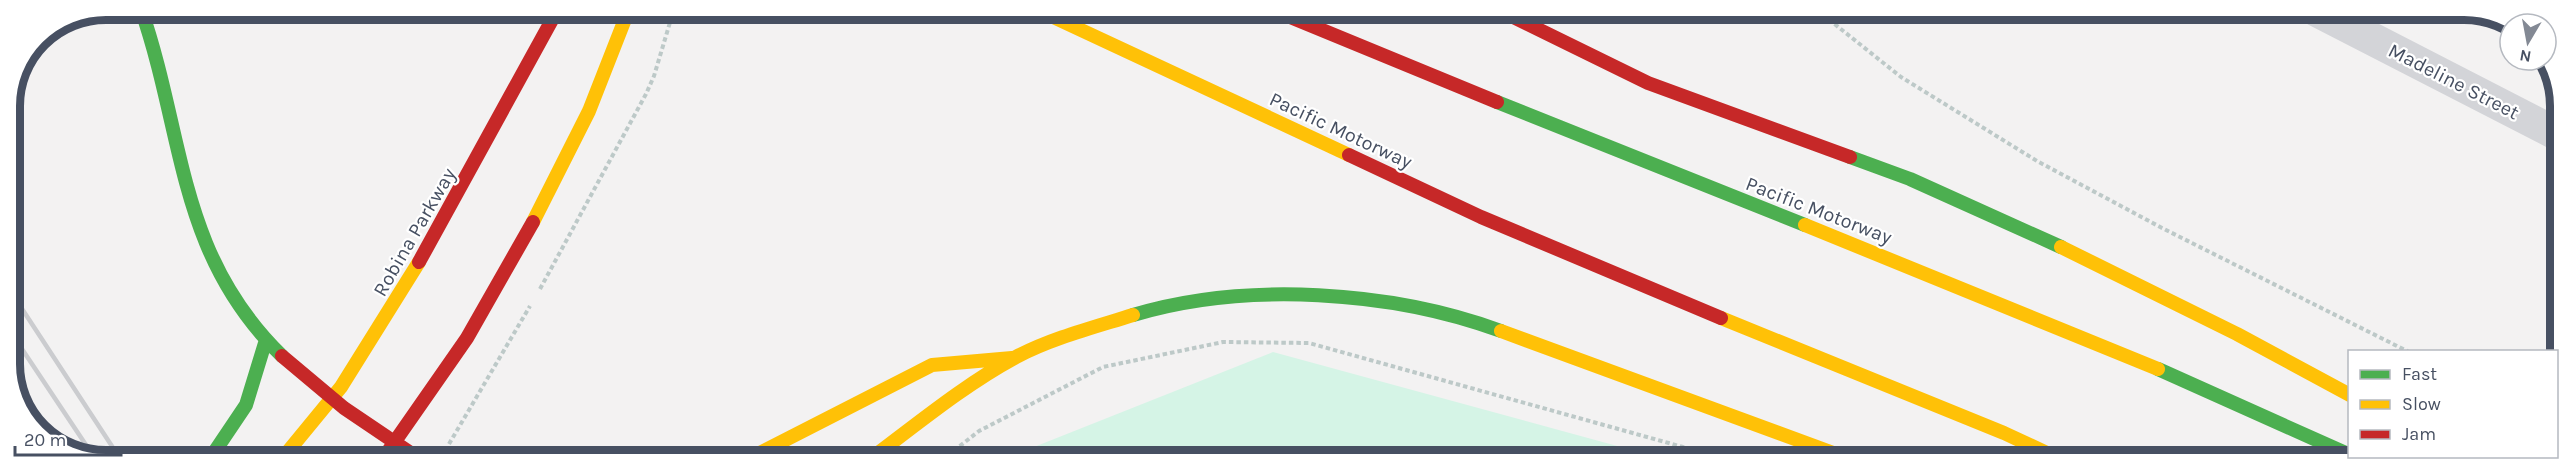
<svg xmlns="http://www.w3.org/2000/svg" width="2570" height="470" font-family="Karla,sans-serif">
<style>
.green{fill:#d5f4e6}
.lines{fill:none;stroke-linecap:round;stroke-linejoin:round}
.path{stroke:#bdc9c8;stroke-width:4;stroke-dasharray:4.5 3;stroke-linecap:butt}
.street{stroke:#d3d4d8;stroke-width:33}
.fast{stroke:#4caf50;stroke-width:14}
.slow{stroke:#ffc107;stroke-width:14}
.jam{stroke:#c62828;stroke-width:14}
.rail{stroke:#cbcccf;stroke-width:4.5}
.labels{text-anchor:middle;stroke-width:4.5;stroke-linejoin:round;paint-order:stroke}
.street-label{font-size:20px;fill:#475062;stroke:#fff}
.rim{fill:none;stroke:#475062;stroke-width:8}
</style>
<rect width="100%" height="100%" fill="#f3f2f2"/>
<!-- green -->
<path class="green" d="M1273 352 1672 461 1019 460 1029 449Z"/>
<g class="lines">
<!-- path -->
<path class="path" d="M1817 10 1901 77 2037 161 2162 228 2409 352
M540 289 646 94 654 76 674 9
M449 444 530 306
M942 460 979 431 1103 367 1223 342 1309 343 1683 447 1715 461"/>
<!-- street -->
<path class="street" d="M2316 10 2559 135"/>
<!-- fast -->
<path class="fast" d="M141 9C185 136 177 254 282 356
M1497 102 1805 225
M1850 157 1910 179 2061 247
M1133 315C1246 281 1392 291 1501 331
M2158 369 2350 455
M209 460 246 405 265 343"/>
<!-- slow -->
<path class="slow" d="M1036 9 1349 155
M533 222 589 111 629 9
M1805 225 2158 369
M2061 247 2237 334 2350 395
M1721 318 2004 433 2064 461
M1501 331 1855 461
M2464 456 2471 460
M281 460 341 387 419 262
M746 460 932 365 1012 358
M869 460C916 425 964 385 1016 357 1052 338 1095 327 1133 315"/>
<!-- jam -->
<path class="jam" d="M1271 9 1497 102
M1499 10 1648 83 1850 157
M1349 155 1481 217 1721 318
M419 262 558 9
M282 356 344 408 421 460
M382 460 467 338 533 222"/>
<!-- rail -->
<path class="rail" d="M11 292 121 460
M12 334 96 460"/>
</g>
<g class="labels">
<!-- street labels -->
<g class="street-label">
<text transform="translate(2454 81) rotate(27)" y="7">Madeline Street</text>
<text transform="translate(1341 130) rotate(25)" y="7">Pacific Motorway</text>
<text transform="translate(1819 210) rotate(21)" y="7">Pacific Motorway</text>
<text transform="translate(414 232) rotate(-60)" y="7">Robina Parkway</text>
</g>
</g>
<!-- crop -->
<path d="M0 0H2570V470H0ZM106 20H2464A86 86 0 0 1 2550 106V364A86 86 0 0 1 2464 450H106A86 86 0 0 1 20 364V106A86 86 0 0 1 106 20Z" fill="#fff" fill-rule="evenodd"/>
<path class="rim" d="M106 20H2464A86 86 0 0 1 2550 106V364A86 86 0 0 1 2464 450H106A86 86 0 0 1 20 364V106A86 86 0 0 1 106 20Z"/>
<!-- legend -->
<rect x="2348" y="350" width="210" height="108" fill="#ffffff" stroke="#b5b9c0" stroke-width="1.5"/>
<rect x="2360" y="370" width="30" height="9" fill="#4caf50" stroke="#b5b9c0" stroke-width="1.5"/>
<text x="2402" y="380" font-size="18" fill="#475062">Fast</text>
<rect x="2360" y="400" width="30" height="9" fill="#ffc107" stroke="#b5b9c0" stroke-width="1.5"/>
<text x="2402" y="410" font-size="18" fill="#475062">Slow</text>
<rect x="2360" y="430" width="30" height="9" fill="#c62828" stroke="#b5b9c0" stroke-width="1.5"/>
<text x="2402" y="440" font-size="18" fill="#475062">Jam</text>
<!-- north arrow -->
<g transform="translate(2528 42) rotate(190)"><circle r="28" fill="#ffffff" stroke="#b5b9c0" stroke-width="1.5"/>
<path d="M0-4.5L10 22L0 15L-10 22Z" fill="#838994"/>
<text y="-9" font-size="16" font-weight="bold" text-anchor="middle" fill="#475062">N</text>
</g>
<!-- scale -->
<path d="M15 446v9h106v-9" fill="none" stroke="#475062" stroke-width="3"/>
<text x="24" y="446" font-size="18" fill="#475062" stroke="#ffffff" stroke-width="4.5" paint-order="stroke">20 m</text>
</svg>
